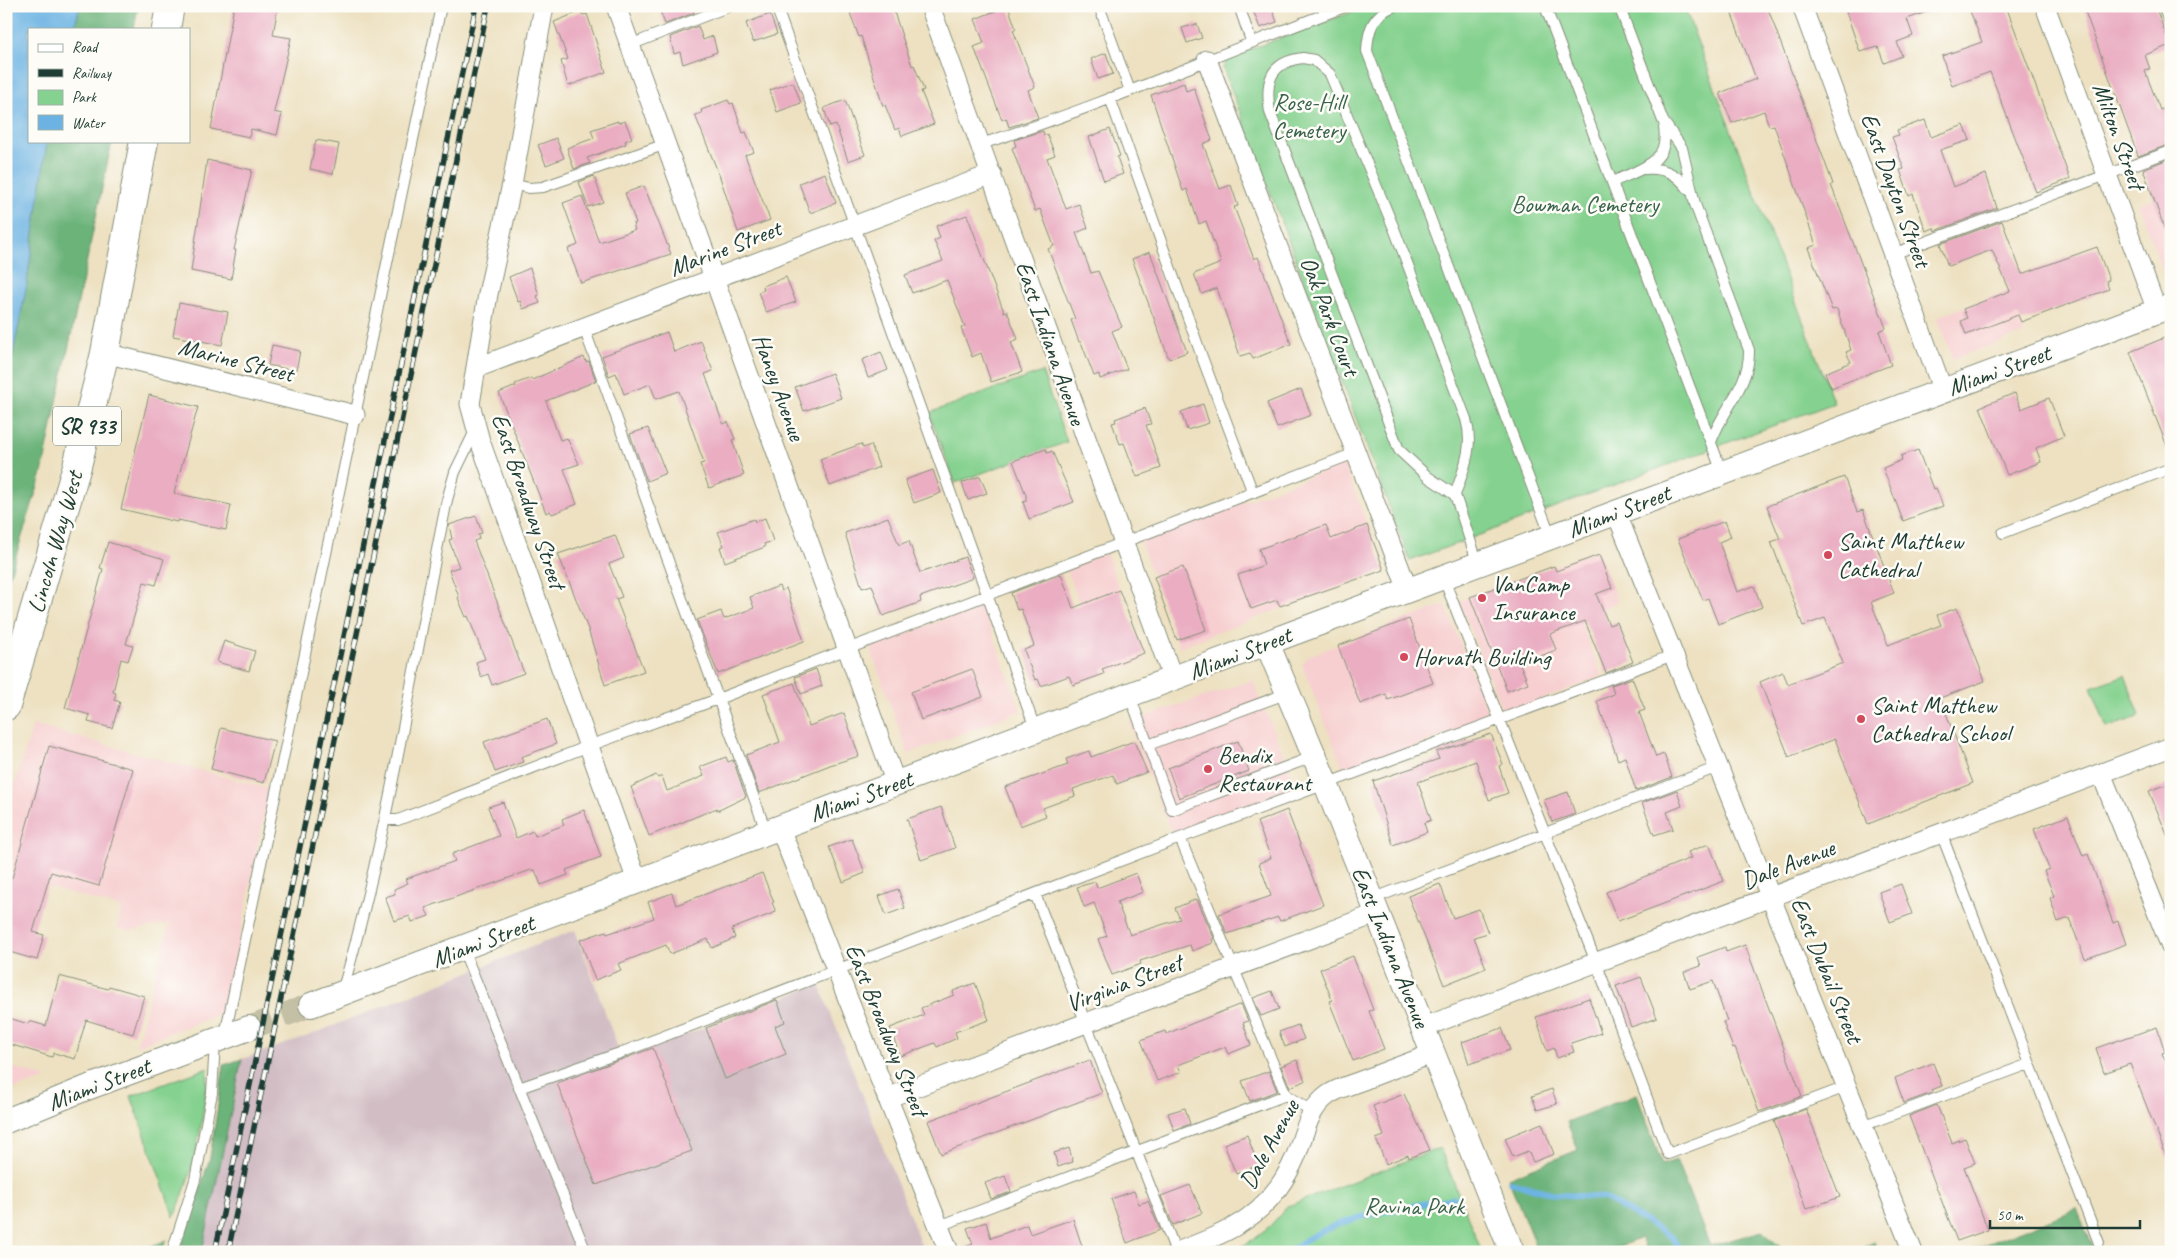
<svg xmlns="http://www.w3.org/2000/svg" width="2177" height="1258" font-family="Caveat,sans-serif">
<style>
.built{fill:#f7cfd0}
.industrial{fill:#d2bdc5}
.green{fill:#85d18f;stroke:#528762}
.forest{fill:#6cb37a;stroke:#467857}
.water{fill:#6cb3e3;stroke:#46788c}
.lines{fill:none;stroke-linecap:round;stroke-linejoin:round}
.stream{stroke:#6cb3e3;stroke-width:6}
.building{fill:#eaadc2}
.tertiary-tunnel{stroke:#c4c0a5;stroke-width:24;stroke-dasharray:24 12;stroke-linecap:butt}
.service-casing{stroke:#868f7a;stroke-width:12}
.minor-casing{stroke:#868f7a;stroke-width:21}
.tertiary-casing{stroke:#868f7a;stroke-width:26}
.primary-casing{stroke:#868f7a;stroke-width:30}
.service{stroke:#fff;stroke-width:10}
.minor{stroke:#fff;stroke-width:19}
.tertiary{stroke:#fff;stroke-width:24}
.primary{stroke:#fff;stroke-width:28}
.rail-casing{stroke:#1f3d34;stroke-width:5.5}
.rail{stroke:#fdfcf7;stroke-width:4;stroke-dasharray:11;stroke-linecap:butt}
.poi-dot{fill:#d1495b;stroke:#fdfcf7;stroke-width:2}
.labels{text-anchor:middle;stroke-width:5;stroke-linejoin:round;paint-order:stroke}
.shield{fill:#fdfcf7;stroke:#62766e;stroke-width:1}
.shield-label{font-size:22px;font-weight:bold;fill:#1f3d34}
.park-label{font-size:24px;fill:#38624b;stroke:#fdfcf7}
.street-label{font-size:24px;fill:#1f3d34;stroke:#fdfcf7}
.poi-label{font-size:24px;fill:#1f3d34;stroke:#fdfcf7;text-anchor:start}
</style>
<rect width="100%" height="100%" fill="#fdfcf7"/>
<filter id="ink" filterUnits="userSpaceOnUse"><feTurbulence type="fractalNoise" baseFrequency=".02" numOctaves="2"/><feDisplacementMap in="SourceGraphic" scale="10" xChannelSelector="R" yChannelSelector="G"/><feConvolveMatrix kernelMatrix="1 2 1 2 8 2 1 2 1" color-interpolation-filters="sRGB"/></filter>
<filter id="wash" filterUnits="userSpaceOnUse"><feTurbulence type="fractalNoise" baseFrequency=".0096" numOctaves="4" result="noise"/><feDisplacementMap in="SourceGraphic" scale="20" xChannelSelector="R" yChannelSelector="G"/><feGaussianBlur stdDeviation="1.12" result="paint"/><feColorMatrix in="noise" values="0 0 0 0 0 0 0 0 0 0 0 0 0 0 0 0 0 1.4 0 .05"/><feComposite in="paint" operator="in"/></filter>
<g filter="url(#wash)">
<rect width="100%" height="100%" fill="#ede1c1"/>
<!-- built -->
<path class="built" d="M2171 192V277L2166 279 2138 204Z
M2008 291 2024 333 1953 359 1937 317Z
M1344 464 1384 570 1179 647 1140 541Z
M1597 550 1618 602 1579 618 1602 676 1504 714 1459 601Z
M1106 553 1145 660 1107 674 1066 568Z
M982 605 1021 711 908 754 870 647Z
M1445 605 1490 718 1345 773 1302 665 1308 656Z
M1253 680 1298 791 1173 837 1129 722Z
M33 725 269 789 225 1012 136 1046 170 923 129 931 117 928 122 908 6 875V812Z
M6 1065 47 1078 6 1092Z"/>
<!-- industrial -->
<path class="industrial" d="M575 930 622 1059 819 984 924 1252H202L242 1059 305 1037Z"/>
<!-- green -->
<path class="green" d="M1369 6H1684L1834 403 1410 561 1223 68 1229 57Z
M1042 372 1067 442 955 483 929 413Z
M2125 675 2140 716 2107 728 2091 687Z
M208 1068C204 1119 195 1170 174 1217L131 1096Z
M1440 1148 1482 1252H1230L1248 1243 1270 1226 1288 1206Z"/>
<!-- forest -->
<path class="forest" d="M80 6H138L134 29H74Z
M47 141H112L42 473 6 587V389L26 289Z
M242 1059 202 1252H179L210 1158 224 1065Z
M1637 1094 1662 1165 1676 1160 1710 1246 1762 1231 1786 1252H1647L1641 1238 1607 1252H1538L1508 1178 1578 1150 1567 1122Z
M2077 1209 2094 1252H1966Z
M167 1240 161 1252H136Z
M1875 1242 1878 1252H1850Z"/>
<!-- water -->
<path class="water" d="M6 6H80L74 29H29V141H47L26 289 6 389Z"/>
<g class="lines">
<!-- stream -->
<path class="stream" d="M1510 1182 1554 1194 1605 1198 1672 1237 1683 1252
M1290 1252C1331 1215 1402 1209 1454 1198"/>
</g>
<g id="blocks">
<!-- building -->
<path class="building" d="M234 6H278L273 35 291 38 274 112 282 114 277 135 251 129 249 137 211 129Z
M658 6H691L694 13 665 24Z
M867 6H892L912 66 914 65 924 90 921 91 934 124 902 136 899 128 895 130 885 105 883 106 861 36 859 37 850 13Z
M1008 6 1016 29 1013 30 1035 87 1028 90 1038 118 1009 127 1006 118 1002 120 974 47 984 43 975 19Z
M1263 6H1271L1277 22 1260 28 1253 10Z
M1729 6H1767L1833 184 1831 185 1886 328 1879 331 1891 365 1831 388 1825 373 1851 362 1846 352 1851 350 1837 309 1832 310 1808 248 1816 245 1774 125 1769 126 1764 111 1732 123 1720 93 1756 79Z
M1844 6H1937V8L1907 19 1913 36 1897 42 1902 56 1884 63 1878 47 1860 52Z
M1968 6H2006L2070 179 2036 192 1990 72 1952 86 1942 56 1982 42Z
M2083 6H2155L2170 45 2145 55 2150 69 2145 71 2160 110 2171 106V144L2138 156Z
M581 11 582 15 587 14 606 72 568 86 561 61 568 59 554 22Z
M770 14 777 34 753 42 746 23Z
M1197 24 1202 38 1187 43 1182 28Z
M698 26 703 40 713 36 717 52 683 64 680 52 674 54 670 37Z
M1106 53 1113 74 1098 79 1091 59Z
M793 82 801 103 777 112 770 90Z
M1184 83 1186 91 1194 88 1212 140 1203 144 1220 189 1231 185 1238 206 1234 207 1254 259 1258 257 1291 344 1253 359 1250 353 1240 356 1217 288 1202 294 1194 274 1221 263 1206 221 1199 224 1187 189 1183 191 1151 95Z
M728 100 730 104 733 103 743 133 746 132 754 152 745 155 770 220 738 232 720 177 695 115 702 113 701 110Z
M845 100 865 155 848 161 836 125 830 127 824 108Z
M1925 120 1931 137 1964 125 1970 140 1940 150 1953 187 1986 174 1997 208 1935 231 1934 228 1926 231 1913 194 1909 196 1900 170 1904 169 1892 137 1899 135 1897 130Z
M618 121V123L625 121 632 138 625 141 626 144 587 158 590 163 574 169 567 148 594 138 591 130Z
M1110 129 1120 156 1117 157 1123 174 1104 181 1089 137Z
M1043 131 1044 135 1047 134 1055 155 1047 158 1066 209 1079 204 1088 228 1076 233 1091 273 1098 271 1122 327 1112 331 1127 369 1100 379 1099 374 1094 376 1081 342H1079L1071 320 1075 319 1048 249 1054 246 1040 209 1035 211 1012 148 1016 146 1014 140Z
M556 138 564 158 546 165 538 145Z
M316 140 339 144 333 174 310 169Z
M2171 158V240L2169 241 2143 169Z
M207 160 252 170 234 250H236L231 279 191 271Z
M825 173 836 203 810 213 799 183Z
M594 176 603 202 588 207 579 182Z
M644 186 671 254 581 283 568 249 578 245 563 203 582 196 599 242 635 230 633 224 636 223 625 193Z
M967 215 1004 312 1007 311 1018 339 1011 342 1022 372 991 382 981 353 972 357 961 328 965 327 947 280 912 293 905 275 943 261 934 241 940 238 936 226Z
M2002 221 2022 274 2097 247 2109 280 2106 281 2109 289 2021 322 2018 315 1966 335 1961 321 1967 318 1963 309 2010 291 1992 250 1948 266 1940 244Z
M1150 252 1187 352 1169 359 1132 259Z
M530 268 539 295 537 296 540 303 523 309 520 301 518 302 509 277Z
M786 277 796 302 766 312 758 292 764 290 763 286Z
M179 303 228 312 222 345 173 336Z
M667 332 674 352 701 341 713 371 705 374 723 424 728 422 735 439 732 440 744 475 709 488 700 464 704 463 679 391 656 399 650 384 624 394 616 373 609 376 602 356Z
M2164 338H2171L2170 454 2130 352Z
M272 345 300 351 296 371 268 365Z
M881 352 888 370 868 378 862 360Z
M584 357 586 362 589 361 596 381 546 401 560 440 567 438 579 464 564 469 577 504 552 514 550 511 546 513 499 393 516 386 515 384 531 378 532 380Z
M832 373 841 398 804 411 795 387Z
M1301 389 1311 415 1277 428 1267 403Z
M2015 393 2021 409 2049 398 2064 436 2036 448 2041 462 2007 475 1980 407Z
M149 395 198 407 174 493 231 505 226 530 178 520 177 522 121 509Z
M1203 404 1209 423 1187 430 1181 412Z
M1145 408 1151 424 1146 425 1161 468 1137 477 1124 443 1120 444 1112 423 1116 422 1115 419Z
M648 428 666 473 647 481 630 434Z
M861 444 863 448 871 445 879 467 830 486 820 459Z
M1046 449 1047 453 1052 451 1074 502 1029 519 1023 502 1026 501V495L1013 461Z
M1918 450 1933 489 1936 488 1943 506 1903 521 1883 468 1902 460 1901 456Z
M933 470 941 493 914 503 905 480Z
M980 476 987 493 968 500 962 483Z
M1844 477 1857 512 1863 510 1894 593 1871 602 1888 645 1941 625 1937 615 1957 608 1985 681 1940 698 1973 783 1868 824 1835 739 1789 757 1760 682 1783 672 1788 684 1843 663 1825 618 1803 626 1771 542 1780 539 1767 506Z
M476 516 482 533 478 534 479 539 474 541 524 673 492 685 488 674 481 677 476 662 485 659 468 616 466 617 458 598 459 597 449 570 459 567 449 540 452 539 449 525Z
M888 517 899 545 909 541 920 573 965 557 973 578 920 597 921 602 883 616 872 585 862 588 845 533Z
M765 518 773 541 764 544 765 547 725 562 720 547 724 546 718 532 754 519 755 522Z
M1725 521 1731 537 1719 542 1737 592 1754 586 1762 607 1718 624 1708 598 1703 600 1678 539Z
M1326 525 1331 539 1367 525 1384 570 1280 606 1277 600 1251 609 1238 575 1264 565 1259 549Z
M615 535 624 558 609 564 622 597 616 599 644 671 605 685 588 629 558 554Z
M108 542 164 559 156 585 144 582 126 644 133 646 128 661 121 659 113 692 116 693 114 700 120 702 112 728 88 722 90 715 65 708 103 569 100 568Z
M1599 555 1612 588 1596 594 1609 625 1617 622 1633 662 1606 673 1585 621 1550 634 1556 650 1520 664 1528 683 1507 691 1470 597 1554 566 1556 571Z
M1183 567 1206 630 1177 640 1154 577Z
M1061 574 1073 608 1119 590 1144 653 1102 669 1104 674 1073 685 1069 676 1041 686 1038 679 1035 680 1024 650 1034 646 1021 609 1017 610 1011 593Z
M779 586 781 591 786 588 804 641 718 674 697 620 721 611 724 619 754 608 750 597Z
M1409 619 1433 683 1388 700 1386 694 1360 704 1338 646Z
M224 641 255 651 249 671 217 662Z
M816 669 822 686 801 694 795 677Z
M972 669 983 697 921 720 911 692Z
M1632 678 1645 710 1639 712 1656 757 1664 754 1672 777 1636 791 1625 757 1618 760 1597 701 1614 694 1611 685Z
M794 683 809 726 844 713 859 756 830 765 759 793 746 755 780 742 763 694Z
M547 719 556 744 521 757 523 762 495 772 484 742Z
M221 728 275 741 264 783 211 769Z
M1491 734 1503 764 1499 766 1508 793 1489 800 1476 761 1418 782 1431 820 1424 823 1427 832 1393 845 1373 781 1439 759 1436 752Z
M1134 741 1147 772 1117 784 1113 775 1073 789 1075 796 1043 808 1046 816 1020 826 1005 787 1068 765 1066 759 1089 751 1091 757Z
M1238 741 1249 771 1179 798 1168 768Z
M49 746 133 769 99 886 51 872 33 932 44 935 37 960 6 951V876L12 878Z
M726 757 728 762 733 760 746 797 717 811V808L649 836 631 787 656 775 658 778 662 776 667 791 704 776 700 767Z
M2171 783V842H2170L2149 791Z
M1677 790 1682 806 1667 812 1673 829 1654 835 1642 803Z
M1568 792 1575 814 1552 822 1544 800Z
M503 802 516 838 533 831 535 836 564 825 562 819 584 810 601 857 566 870 568 875 541 885 535 870H531L425 908 429 916 412 922 410 916 394 921 385 897 395 894 394 889 408 883 406 879 455 861 452 854 499 836 488 807Z
M941 807 955 848 921 860 907 819Z
M1287 810 1323 905 1280 921 1278 917 1227 934 1219 914 1271 896 1259 863 1271 858 1257 822Z
M2068 816 2083 856 2088 854 2113 923 2118 921 2126 944 2085 959 2069 918 2058 922 2050 898 2054 896 2044 871 2049 869 2034 829Z
M852 839 865 873 843 882 829 847Z
M1709 844 1724 881 1618 921 1606 892 1691 858 1688 852Z
M762 873 774 902 772 903 776 912 732 929 735 938 712 948 708 939 670 954 666 945 618 964 621 970 595 980 580 940 606 931 607 934 654 918 648 902 672 893 676 905Z
M1136 873 1143 892 1117 902 1130 935 1180 919 1175 908 1197 899 1214 938 1212 939 1213 943 1192 951 1190 945 1140 961 1141 964 1112 975 1098 939 1107 936 1094 903 1084 907 1077 887 1095 882 1097 888Z
M1440 884 1453 918 1479 909 1488 933 1474 937 1486 968 1444 985 1408 896Z
M1901 884 1912 914 1890 922 1879 892Z
M898 889 905 908 886 915 879 896Z
M1745 945 1802 1096 1759 1112 1735 1047 1733 1048 1723 1022 1727 1021 1713 981 1690 989 1684 972 1701 966 1698 957 1725 947 1726 952Z
M1353 956 1373 1010 1369 1011 1384 1049 1353 1061 1329 1001 1332 1000 1320 969Z
M59 976 108 989 109 986 144 996 133 1034 86 1020 75 1059 54 1053 52 1057 6 1043V1017L28 1024 29 1021 46 1026Z
M1641 977 1657 1018 1631 1027 1616 986Z
M975 983 989 1020 955 1032 957 1038 937 1047 935 1043 900 1056 890 1028 924 1015 921 1008 954 995 953 991Z
M1272 991 1279 1009 1261 1016 1253 998Z
M1589 998 1601 1033 1571 1043 1574 1052 1557 1058 1554 1048 1547 1051 1536 1017Z
M777 1000 785 1022 775 1026 786 1054 725 1079 706 1028Z
M1241 1004 1248 1021 1243 1023 1251 1045 1228 1054 1225 1047 1178 1065 1181 1072 1157 1081 1141 1040 1165 1031 1166 1034Z
M1298 1025 1304 1039 1285 1047 1279 1032Z
M2157 1027 2165 1052 2162 1053 2171 1075 2169 1163 2130 1064 2104 1073 2096 1048Z
M1502 1028 1510 1050 1469 1064 1462 1042Z
M653 1048 692 1151 596 1185 557 1083Z
M1090 1060 1102 1093 941 1154 928 1121Z
M1297 1060 1305 1081 1290 1087 1281 1066Z
M1933 1063 1942 1086 1931 1090 1932 1093 1904 1103 1895 1078Z
M1269 1071 1277 1091 1250 1101 1242 1081Z
M1552 1089 1557 1104 1537 1110 1532 1096Z
M1404 1094 1430 1150 1409 1158 1408 1155 1386 1164 1376 1139 1384 1136 1373 1106Z
M1937 1105 1952 1143 1965 1138 1975 1163 1964 1167 1988 1230 1957 1241 1909 1116Z
M1185 1108 1190 1124 1174 1130 1168 1113Z
M1806 1109 1840 1197 1806 1209 1774 1121Z
M1542 1123 1554 1154 1533 1162 1528 1151 1513 1157 1505 1138Z
M1247 1135 1258 1165 1236 1174 1224 1144Z
M1069 1148 1073 1162 1058 1167 1054 1153Z
M1005 1176 1011 1192 991 1199 985 1183Z
M1190 1185 1202 1213 1173 1225 1161 1196Z
M1134 1191 1139 1204 1148 1201 1160 1230 1127 1243 1111 1199Z
M1073 1219 1084 1252H960V1249L973 1244 967 1228 986 1222 991 1238 1027 1225 1030 1234Z"/>
</g>
</g>
<g filter="url(#ink)">
<use href="#blocks" fill-opacity="0" stroke="#868f7a" stroke-width="1"/>
<g class="lines">
<!-- tertiary-tunnel -->
<path class="tertiary-tunnel" d="M249 1028 311 1005"/>
<!-- service casing -->
<g class="service-casing">
<path id="service" d="M776 6 1036 731
M1099 6 1130 91
M1239 6 1251 41
M1394 6C1373 15 1368 29 1367 51L1551 537
M1545 6 1722 472
M1619 6 1663 121 1682 148 1695 204 1749 350C1750 386 1722 409 1711 442
M2163 6 2171 25
M630 45 730 6
M1303 58 1314 60 1330 74 1395 231 1466 419C1474 447 1464 468 1455 495L1428 477 1399 450 1270 112C1265 83 1269 62 1303 58Z
M1110 98 1202 357 1253 493
M981 144C1105 105 1225 51 1347 6
M1644 169C1664 167 1678 174 1689 190
M1613 182C1639 169 1670 164 1664 128
M512 184 529 188 543 187 666 144
M1893 254 2171 151
M584 328 766 831
M1455 495 1478 564
M2003 533 2171 468
M1443 577 1596 962 1668 1154 1846 1087
M1130 696 1172 810 1315 756
M1148 745 1288 693
M385 820H398L589 746 718 699 1355 453
M1941 833 2099 1243
M1180 838 1286 1095
M1035 894 1176 1252
M1372 899 1718 767
M463 949 586 1252
M342 992C389 831 413 664 447 500L455 472 476 429
M225 1035 441 6
M519 1088 620 1053 1180 838 1673 655
M1862 1126 2029 1064
M939 1226 1286 1095 1313 1112
M172 1252 195 1180 212 1093 215 1042"/>
</g>
<!-- minor casing -->
<g class="minor-casing">
<path id="minor" d="M544 6 512 184 488 294 470 404 480 441 637 881
M616 6 896 784
M930 6 1173 679
M1802 6 1943 391
M2045 6 2157 311
M1207 60 1408 590
M105 353 355 415
M476 368 992 174
M1616 512 1913 1252
M2101 773 2171 947
M779 826 949 1252
M1424 1027 2171 747
M887 1098 1378 913
M1177 1252C1232 1231 1270 1215 1295 1158 1304 1137 1307 1110 1328 1095 1339 1087 1354 1084 1366 1079 1389 1070 1411 1062 1434 1053"/>
</g>
<!-- tertiary casing -->
<g class="tertiary-casing">
<path id="tertiary" d="M1267 643 1326 784 1512 1252
M311 1005 1285 636 2171 306
M6 1121 84 1089 249 1028"/>
</g>
<!-- primary casing -->
<g class="primary-casing">
<path id="primary" d="M166 29 170 6
M6 706 77 466 105 353 144 141"/>
</g>
<!-- service -->
<use href="#service" class="service"/>
<!-- minor -->
<use href="#minor" class="minor"/>
<!-- tertiary -->
<use href="#tertiary" class="tertiary"/>
<!-- primary -->
<use href="#primary" class="primary"/>
<!-- rail casing -->
<g class="rail-casing">
<path id="rail" d="M215 1252 476 6
M228 1252 488 6"/>
</g>
<!-- rail -->
<use href="#rail" class="rail"/>
</g>
</g>
<!-- markers -->
<g class="poi-dot">
<circle cx="1828" cy="555" r="5"/>
<circle cx="1482" cy="598" r="5"/>
<circle cx="1404" cy="657" r="5"/>
<circle cx="1861" cy="719" r="5"/>
<circle cx="1208" cy="769" r="5"/>
</g>
<g class="labels">
<!-- shield labels -->
<rect class="shield" x="53" y="406.5" width="68" height="39" rx="4"/>
<g class="shield-label">
<text x="87" y="434">SR 933</text>
</g>
<!-- park labels -->
<g class="park-label">
<text x="1309" y="110">Rose-Hill<tspan x="1309" dy="28">Cemetery</tspan></text>
<text x="1585" y="212">Bowman Cemetery</text>
<text x="1414" y="1214">Ravina Park</text>
</g>
<!-- street labels -->
<g class="street-label">
<text transform="translate(2119 136) rotate(70)" y="8">Milton Street</text>
<text transform="translate(1896 190) rotate(70)" y="8">East Dayton Street</text>
<text transform="translate(725 248) rotate(-21)" y="8">Marine Street</text>
<text transform="translate(1330 316) rotate(69)" y="8">Oak Park Court</text>
<text transform="translate(1051 343) rotate(71)" y="8">East Indiana Avenue</text>
<text transform="translate(236 360) rotate(14)" y="8">Marine Street</text>
<text transform="translate(1999 370) rotate(-20)" y="8">Miami Street</text>
<text transform="translate(779 387) rotate(70)" y="8">Haney Avenue</text>
<text transform="translate(529 501) rotate(71)" y="8">East Broadway Street</text>
<text transform="translate(1619 511) rotate(-21)" y="8">Miami Street</text>
<text transform="translate(55 542) rotate(-74)" y="8">Lincoln Way West</text>
<text transform="translate(1240 653) rotate(-21)" y="8">Miami Street</text>
<text transform="translate(861 796) rotate(-20)" y="8">Miami Street</text>
<text transform="translate(1788 864) rotate(-21)" y="8">Dale Avenue</text>
<text transform="translate(483 941) rotate(-21)" y="8">Miami Street</text>
<text transform="translate(1391 947) rotate(68)" y="8">East Indiana Avenue</text>
<text transform="translate(1827 970) rotate(68)" y="8">East Dubail Street</text>
<text transform="translate(1124 983) rotate(-21)" y="8">Virginia Street</text>
<text transform="translate(887 1030) rotate(68)" y="8">East Broadway Street</text>
<text transform="translate(99 1084) rotate(-21)" y="8">Miami Street</text>
<text transform="translate(1269 1144) rotate(-61)" y="8">Dale Avenue</text>
</g>
<!-- poi labels -->
<g class="poi-label">
<text x="1838" y="549">Saint Matthew<tspan x="1838" dy="28">Cathedral</tspan></text>
<text x="1492" y="592">VanCamp<tspan x="1492" dy="28">Insurance</tspan></text>
<text x="1414" y="665">Horvath Building</text>
<text x="1871" y="713">Saint Matthew<tspan x="1871" dy="28">Cathedral School</tspan></text>
<text x="1218" y="763">Bendix<tspan x="1218" dy="28">Restaurant</tspan></text>
</g>
</g>
<!-- margin -->
<rect width="2177" height="1258" fill="none" stroke="#fdfcf7" stroke-width="25"/>
<!-- legend -->
<rect x="28" y="28" width="162" height="115" fill="#fdfcf7" stroke="#a4b0a9"/>
<rect x="38" y="44" width="25" height="8" fill="#ffffff" stroke="#a4b0a9"/>
<text x="72" y="52" font-size="15" fill="#1f3d34">Road</text>
<rect x="38" y="69" width="25" height="8" fill="#1f3d34" stroke="#a4b0a9"/>
<text x="72" y="78" font-size="15" fill="#1f3d34">Railway</text>
<rect x="38" y="90" width="25" height="15" fill="#85d18f" stroke="#a4b0a9"/>
<text x="72" y="102" font-size="15" fill="#1f3d34">Park</text>
<rect x="38" y="115" width="25" height="15" fill="#6cb3e3" stroke="#a4b0a9"/>
<text x="72" y="128" font-size="15" fill="#1f3d34">Water</text>
<!-- scale -->
<path d="M1990 1220v8h150v-8" fill="none" stroke="#1f3d34" stroke-width="2.5"/>
<text x="1997" y="1220" font-size="15" fill="#1f3d34" stroke="#fdfcf7" stroke-width="4" paint-order="stroke">50 m</text>
</svg>
